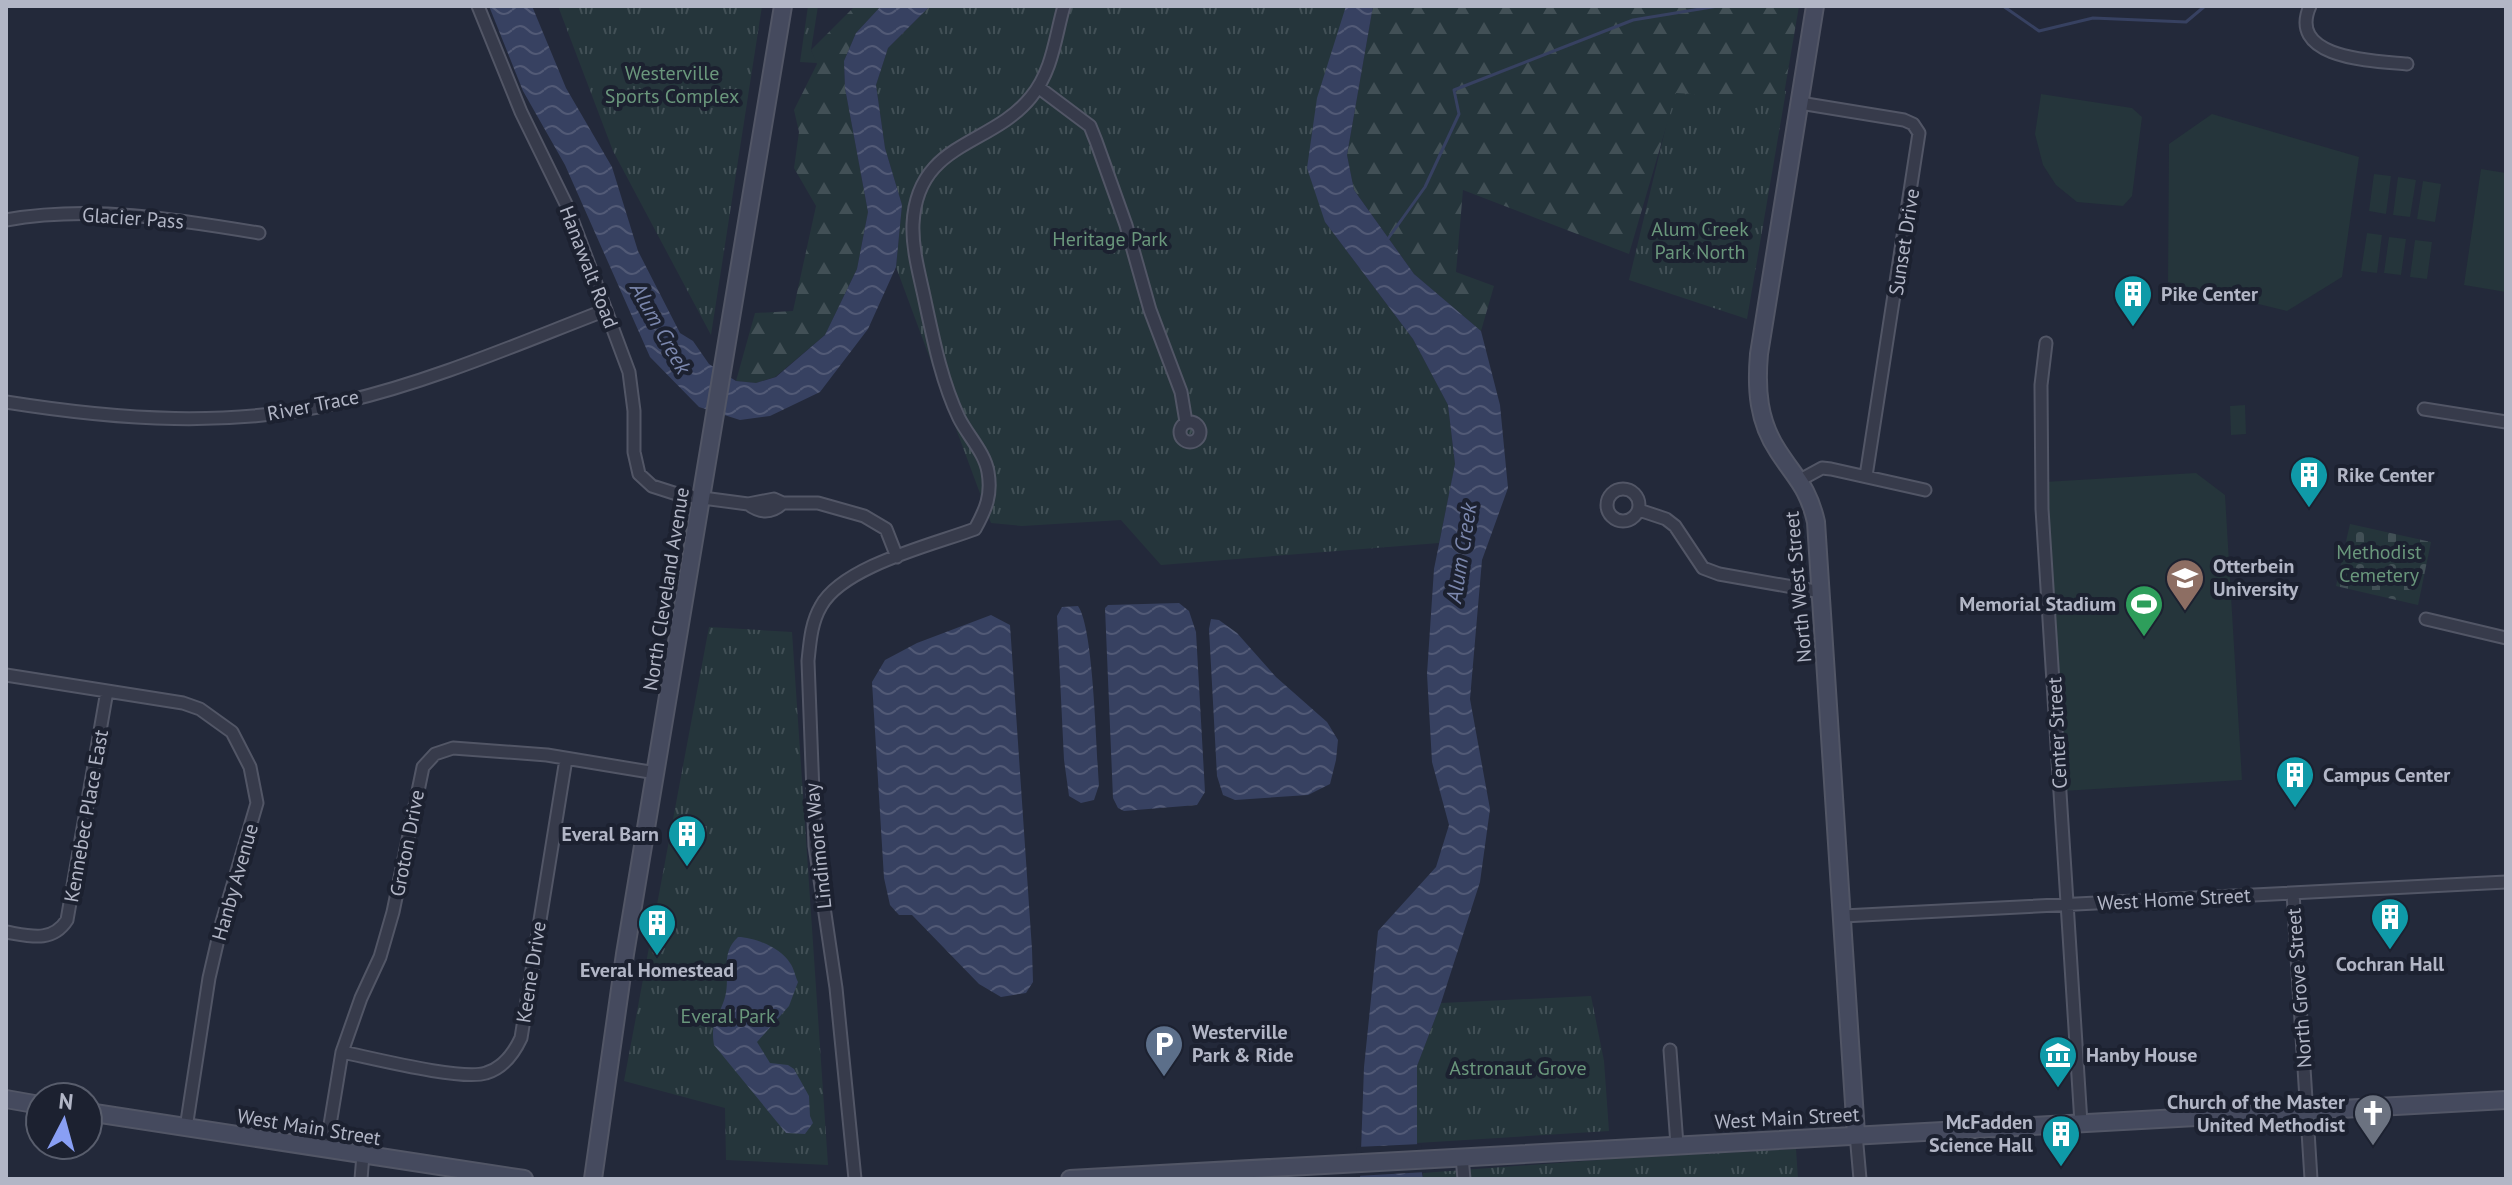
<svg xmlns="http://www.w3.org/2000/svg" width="2512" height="1185" font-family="'PT Sans',sans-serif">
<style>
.grass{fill:url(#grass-tufts)}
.forest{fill:url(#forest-firs)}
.cemetery{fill:url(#cemetery-stones)}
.garden{fill:#25353b}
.water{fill:url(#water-waves)}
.pier{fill:#23293a}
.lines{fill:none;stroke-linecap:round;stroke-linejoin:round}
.stream{stroke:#374161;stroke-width:3}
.street-casing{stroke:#525666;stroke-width:15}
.secondary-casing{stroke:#525666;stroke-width:20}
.street{stroke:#373b4b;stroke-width:11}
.secondary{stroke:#454a5e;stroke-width:16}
.labels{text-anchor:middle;stroke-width:8;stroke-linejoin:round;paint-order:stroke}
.park-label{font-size:20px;fill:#6a977c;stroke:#1c2130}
.street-label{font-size:20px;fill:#b2b6c6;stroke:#1c2130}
.poi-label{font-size:20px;font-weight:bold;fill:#b2b6c6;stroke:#1c2130;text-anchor:start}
.water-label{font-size:22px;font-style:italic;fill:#7b87ad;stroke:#1c2130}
</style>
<defs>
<pattern id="grass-tufts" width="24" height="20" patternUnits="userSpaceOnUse" patternTransform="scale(2)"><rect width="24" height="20" fill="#25353b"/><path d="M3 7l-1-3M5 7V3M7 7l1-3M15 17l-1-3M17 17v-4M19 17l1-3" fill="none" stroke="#425056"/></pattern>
<pattern id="forest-firs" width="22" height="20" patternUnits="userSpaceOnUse" patternTransform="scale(2)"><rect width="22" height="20" fill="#25353b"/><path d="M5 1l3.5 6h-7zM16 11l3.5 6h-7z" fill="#425056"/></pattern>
<pattern id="cemetery-stones" width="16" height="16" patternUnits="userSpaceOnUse" patternTransform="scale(2)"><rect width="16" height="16" fill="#25353b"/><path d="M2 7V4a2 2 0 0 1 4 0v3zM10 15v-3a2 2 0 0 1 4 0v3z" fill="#425056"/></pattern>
<pattern id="water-waves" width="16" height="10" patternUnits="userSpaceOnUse" patternTransform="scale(2)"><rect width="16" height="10" fill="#374161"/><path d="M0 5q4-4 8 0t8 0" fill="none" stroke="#525a76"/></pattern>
</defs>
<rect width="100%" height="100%" fill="#23293a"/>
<!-- grass -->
<path class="grass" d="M558 6H762L711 335 613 151Z
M808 6H818L811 50 817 63 800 62Z
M930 6H1346L1325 222 1413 339 1448 405 1455 465 1439 543 1161 565 1121 520 1022 526 991 523 896 267 902 205 885 148 876 85 888 48Z
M1786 91 1747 319 1629 280 1674 93Z
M709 627 792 632 828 1165 726 1160 725 1108 624 1081Z
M1591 996 1604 1061 1609 1131 1417 1143V1066L1441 1003Z
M1796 1149 1798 1179H1423V1173L1612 1159Z"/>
<!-- forest -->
<path class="forest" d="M855 6H881L856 33 844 61 845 88 868 212 857 269 825 335 775 377 756 383 736 381 755 313 793 311 816 206 794 168 799 132 794 110 817 64 811 50Z
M1373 6H1799L1783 100 1676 93 1629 254 1463 190 1456 272 1494 286 1481 331 1414 274 1354 190 1347 155Z"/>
<!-- cemetery -->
<path class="cemetery" d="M2350 524 2431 542 2418 605 2336 586Z"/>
<!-- garden -->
<path class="garden" d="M2041 94 2132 108 2142 117 2132 196 2123 206 2077 202 2056 185 2043 165 2035 134Z
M2212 114 2359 157 2342 277 2287 311 2168 282 2169 144Z
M2481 169 2506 173V292L2464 285Z
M2374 174 2391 176 2386 214 2369 211Z
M2398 177 2416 180 2410 217 2393 215Z
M2423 181 2441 184 2435 222 2417 219Z
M2367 233 2382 235 2377 273 2361 271Z
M2389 237 2406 239 2401 275 2384 273Z
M2415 240 2432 242 2427 279 2410 277Z
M2245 405 2246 434 2231 435 2230 406Z
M2196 473 2225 495 2242 780 2063 791 2044 482Z"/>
<!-- water -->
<path class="water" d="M489 6H532L566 88 612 167 638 251 680 333 693 341 709 364 736 381 756 383 776 377 825 335 857 269 868 212 845 88 844 61 856 33 881 6H930L888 48 876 85 885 148 902 205 896 267 868 329 820 392 770 416 740 420 699 407 650 357 565 165 523 91Z
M1346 6H1373L1347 155 1354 190 1414 274 1481 331 1500 405 1508 488 1482 560 1470 699 1490 809 1480 882 1441 1003 1417 1066V1143L1423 1179H1360L1364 1067 1378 931 1436 867 1449 825 1432 762 1427 674 1434 569 1455 464 1448 405 1413 339 1325 222 1307 168 1317 98Z
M1179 603 1189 611 1196 632 1205 792 1197 805 1124 811 1118 808 1113 798 1105 608 1108 605Z
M1078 606C1094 628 1096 751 1099 785L1094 800 1081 803 1069 796 1064 760 1057 616 1062 607Z
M991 615 1010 625 1032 949 1033 982 1026 993 1001 997 979 984 912 915H899L890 905 884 878 872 682 885 660 917 643Z
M1211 619 1219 620 1237 633 1276 677 1327 722 1338 740 1336 760 1330 784 1308 795 1235 800 1223 795 1217 776 1209 629Z
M738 937C754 937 781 948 790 963 794 968 795 976 798 982L789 1006 757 1042 770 1063 788 1065 794 1069 809 1096 810 1116 813 1123 805 1134 786 1133 714 1045C710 1021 719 1018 725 997 731 976 719 954 738 937Z"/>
<!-- pier -->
<path class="pier" d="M1421 1144 1426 1172 1356 1176 1357 1147Z"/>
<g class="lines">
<!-- stream -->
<path class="stream" d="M2003 6 2039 31 2093 18 2186 22 2205 6
M1387 240 1425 187 1459 114 1454 90 1633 20 1718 6"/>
<!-- street casing -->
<g class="street-casing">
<path id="street" d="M478 6 521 112 567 206 629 372 634 411V452L639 474 652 486 680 495 748 504 774 499 783 503H818L864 516 886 529 897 557
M2310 6C2286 60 2377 61 2407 64
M1038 87 1090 126 1096 141 1126 225 1150 310 1181 392 1186 422
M1800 103 1904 120 1913 124 1919 133 1866 476
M6 220C91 205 175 219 259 233
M2046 343 2041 385 2042 509 2081 1123
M6 402C119 420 230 428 343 402 433 381 520 343 606 310
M2424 409 2506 422
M1180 432a10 10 0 1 1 20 0a10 10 0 1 1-20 0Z
M1800 480 1822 468 1831 469 1925 490
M1607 505a16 16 0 1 1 32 0a16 16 0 1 1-32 0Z
M748 504C760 513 771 514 783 503
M1639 510 1666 519 1675 526 1703 568 1719 574 1821 592
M2426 619 2506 638
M6 675 183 703 200 709 232 732 250 767 257 803 222 922 209 978 186 1128
M2293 893 2311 1179
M1843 916 2506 882
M6 932C30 936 52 943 67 920L107 691
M1670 1050 1677 1145
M342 1052C372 1058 462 1081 486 1073 503 1068 514 1053 521 1038L566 759
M1856 1134 1860 1179
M326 1149 342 1052 361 998 380 957 393 912 423 767 435 754 453 748 547 755 656 773
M1462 1157 1464 1179
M361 1179 363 1155
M855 1179 836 988 815 846 808 661C810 642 811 623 821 606 843 566 932 545 975 529 986 509 992 495 988 472 985 453 968 436 959 418 941 380 933 338 924 296 919 273 912 248 913 224 917 141 991 147 1031 97 1053 70 1055 37 1064 6"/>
</g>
<!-- secondary casing -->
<g class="secondary-casing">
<path id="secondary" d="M1815 6 1759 354C1756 389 1758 421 1778 451 1796 479 1808 487 1816 522L1856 1134
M6 1099 40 1105
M88 1112 524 1179
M593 1179 625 954 783 6
M1070 1179 2506 1100"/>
</g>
<!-- street -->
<use href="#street" class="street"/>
<!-- secondary -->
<use href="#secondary" class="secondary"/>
</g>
<!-- icons -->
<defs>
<g id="building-pin" transform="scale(2)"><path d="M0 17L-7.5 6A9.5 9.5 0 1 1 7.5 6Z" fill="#0f9aa8" stroke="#1c2130"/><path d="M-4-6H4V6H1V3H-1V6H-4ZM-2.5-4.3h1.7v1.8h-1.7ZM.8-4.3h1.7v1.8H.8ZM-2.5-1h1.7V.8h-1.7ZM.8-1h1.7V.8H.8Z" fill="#fff"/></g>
<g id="university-pin" transform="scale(2)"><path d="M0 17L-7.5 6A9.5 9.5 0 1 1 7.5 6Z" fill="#8d6e63" stroke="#1c2130"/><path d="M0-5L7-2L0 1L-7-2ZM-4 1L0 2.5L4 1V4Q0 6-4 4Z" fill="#fff"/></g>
<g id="stadium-pin" transform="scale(2)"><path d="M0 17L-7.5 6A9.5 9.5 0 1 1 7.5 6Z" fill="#2e9e5b" stroke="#1c2130"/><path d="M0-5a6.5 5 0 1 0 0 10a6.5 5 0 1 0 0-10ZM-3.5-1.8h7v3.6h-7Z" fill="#fff"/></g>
<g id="parking-pin" transform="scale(2)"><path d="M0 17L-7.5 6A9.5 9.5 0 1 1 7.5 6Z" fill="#5c6f8a" stroke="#1c2130"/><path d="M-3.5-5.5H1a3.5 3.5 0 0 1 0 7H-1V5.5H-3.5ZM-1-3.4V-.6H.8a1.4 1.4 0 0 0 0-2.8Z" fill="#fff"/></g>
<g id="museum-pin" transform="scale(2)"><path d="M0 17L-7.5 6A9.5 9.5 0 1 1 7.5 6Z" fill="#0f9aa8" stroke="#1c2130"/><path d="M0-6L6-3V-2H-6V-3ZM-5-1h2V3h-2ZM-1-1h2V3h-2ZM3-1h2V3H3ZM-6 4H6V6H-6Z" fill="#fff"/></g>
<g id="church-pin" transform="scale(2)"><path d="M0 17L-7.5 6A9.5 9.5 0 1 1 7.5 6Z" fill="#6b7280" stroke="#1c2130"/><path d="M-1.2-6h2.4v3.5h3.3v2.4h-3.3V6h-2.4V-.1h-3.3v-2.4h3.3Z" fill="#fff"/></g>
</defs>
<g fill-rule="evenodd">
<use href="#building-pin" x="2133" y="294"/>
<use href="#building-pin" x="2309" y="475"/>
<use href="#university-pin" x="2185" y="578"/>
<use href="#stadium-pin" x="2144" y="604"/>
<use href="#building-pin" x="2295" y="775"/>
<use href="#building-pin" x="687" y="834"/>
<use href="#building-pin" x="2390" y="917"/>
<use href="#building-pin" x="657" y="923"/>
<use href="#parking-pin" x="1164" y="1044"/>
<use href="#museum-pin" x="2058" y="1055"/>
<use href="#church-pin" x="2373" y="1113"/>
<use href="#building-pin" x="2061" y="1134"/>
</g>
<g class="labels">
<!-- park labels -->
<g class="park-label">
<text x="672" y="80">Westerville<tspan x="672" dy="23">Sports Complex</tspan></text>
<text x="1700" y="236">Alum Creek<tspan x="1700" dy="23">Park North</tspan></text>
<text x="1110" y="246">Heritage Park</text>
<text x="2379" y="559">Methodist<tspan x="2379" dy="23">Cemetery</tspan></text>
<text x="728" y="1023">Everal Park</text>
<text x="1518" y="1075">Astronaut Grove</text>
</g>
<!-- street labels -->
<g class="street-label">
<text transform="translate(133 218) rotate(4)" y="7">Glacier Pass</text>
<text transform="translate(1904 242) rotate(-81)" y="7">Sunset Drive</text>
<text transform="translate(589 267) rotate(69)" y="7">Hanawalt Road</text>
<text transform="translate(313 405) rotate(-11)" y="7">River Trace</text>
<text transform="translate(1798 587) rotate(-95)" y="7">North West Street</text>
<text transform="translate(666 589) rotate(-81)" y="7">North Cleveland Avenue</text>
<text transform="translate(2057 733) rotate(-93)" y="7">Center Street</text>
<text transform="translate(86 816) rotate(-80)" y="7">Kennebec Place East</text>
<text transform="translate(407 843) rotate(-79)" y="7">Groton Drive</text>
<text transform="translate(818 846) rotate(-96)" y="7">Lindimore Way</text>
<text transform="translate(235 882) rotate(-74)" y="7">Hanby Avenue</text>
<text transform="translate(2174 899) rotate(-3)" y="7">West Home Street</text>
<text transform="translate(531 972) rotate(-81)" y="7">Keene Drive</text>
<text transform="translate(2299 988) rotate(-94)" y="7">North Grove Street</text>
<text transform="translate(1787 1118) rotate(-3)" y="7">West Main Street</text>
<text transform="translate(309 1127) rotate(9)" y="7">West Main Street</text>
</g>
<!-- poi labels -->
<g class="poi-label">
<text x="2161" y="301">Pike Center</text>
<text x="2337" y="482">Rike Center</text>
<text x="2213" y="573">Otterbein<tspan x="2213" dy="23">University</tspan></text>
<text x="2116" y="611" text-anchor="end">Memorial Stadium</text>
<text x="2323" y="782">Campus Center</text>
<text x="659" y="841" text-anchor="end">Everal Barn</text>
<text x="2390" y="971" text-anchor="middle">Cochran Hall</text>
<text x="657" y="977" text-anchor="middle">Everal Homestead</text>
<text x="1192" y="1039">Westerville<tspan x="1192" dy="23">Park &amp; Ride</tspan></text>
<text x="2086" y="1062">Hanby House</text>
<text x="2345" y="1109" text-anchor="end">Church of the Master<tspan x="2345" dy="23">United Methodist</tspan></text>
<text x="2033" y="1129" text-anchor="end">McFadden<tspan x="2033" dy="23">Science Hall</tspan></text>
</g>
<!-- water labels -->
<g class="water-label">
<text transform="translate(661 328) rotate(61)" y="8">Alum Creek</text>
<text transform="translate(1461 553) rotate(-81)" y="8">Alum Creek</text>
</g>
</g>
<!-- border -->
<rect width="2512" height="1185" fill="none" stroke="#b2b6c6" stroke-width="16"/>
<!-- north arrow -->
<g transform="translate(64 1121) rotate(6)"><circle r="38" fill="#1c2130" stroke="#585d6c" stroke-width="2"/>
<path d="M0-6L14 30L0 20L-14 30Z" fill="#899ff4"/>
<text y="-12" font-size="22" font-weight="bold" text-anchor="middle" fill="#b2b6c6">N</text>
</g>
</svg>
